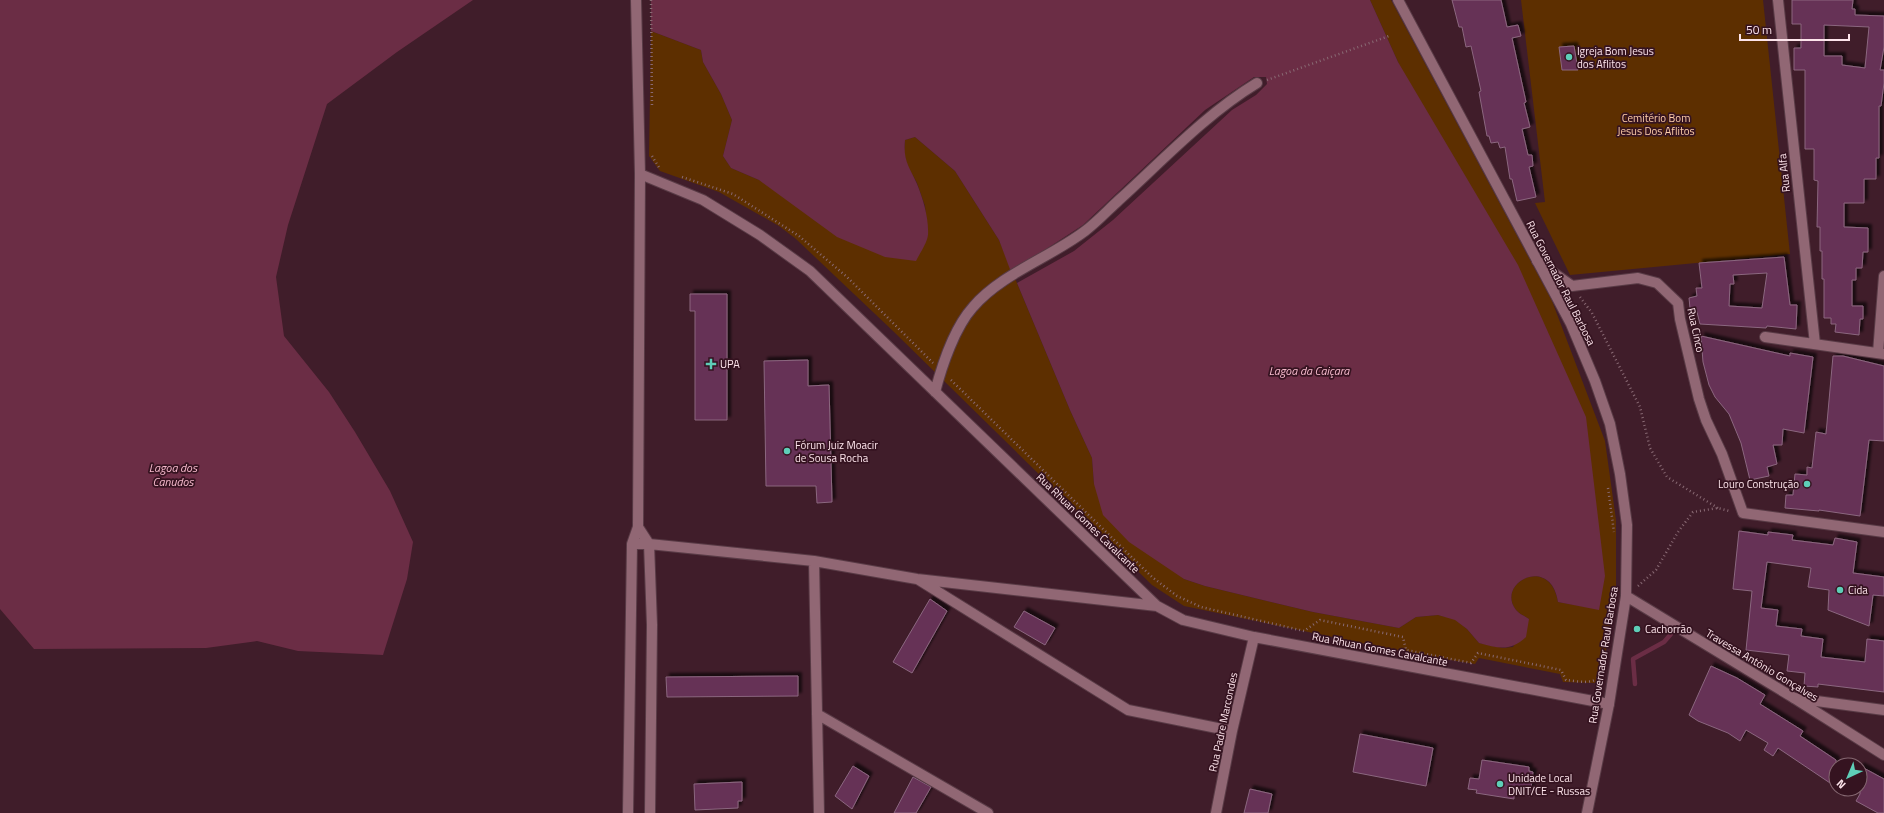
<svg xmlns="http://www.w3.org/2000/svg" width="1884" height="813" font-family="'Titillium Web',sans-serif">
<style>
.green{fill:#5d2f00}
.water{fill:#6b2d45}
.lines{fill:none;stroke-linecap:round;stroke-linejoin:round}
.stream{stroke:#6b2d45;stroke-width:4.5}
.building{fill:#663057;stroke:#8b677f;fill-rule:evenodd;filter:url(#shadow)}
.street-casing{stroke:#593b46;stroke-width:12}
.secondary-casing{stroke:#593b46;stroke-width:12}
.path{stroke:#896a74;stroke-width:2.5;stroke-dasharray:1 3;stroke-linecap:butt}
.street{stroke:#916774;stroke-width:10}
.secondary{stroke:#916774;stroke-width:10}
.poi-dot{fill:#5eceb8;stroke:#351320;stroke-width:1.5}
.labels{text-anchor:middle;stroke-width:3.5;stroke-linejoin:round;paint-order:stroke}
.poi-label{font-size:11px;fill:#fde4eb;stroke:#351320;text-anchor:start}
.park-label{font-size:11px;fill:#ffcea9;stroke:#351320}
.street-label{font-size:11px;fill:#fde4eb;stroke:#351320}
.water-label{font-size:12px;font-style:italic;fill:#f8bbce;stroke:#351320}
</style>
<defs>
<filter id="shadow"><feDropShadow dx="3.5" dy="-3.5" stdDeviation="1" flood-color="#0009"/></filter>
</defs>
<rect width="100%" height="100%" fill="#401d2a"/>
<!-- green -->
<path class="green" d="M1370 0H1391L1552 301 1605 441 1616 520V585L1604 663 1596 683 1563 682 1560 674 1479 658 1475 664 1414 654 1184 606 1152 585 893 331 796 239 779 226 719 192 660 171 649 156 651 31 701 50 703 62 721 94 732 120 723 156 731 168 759 180 928 236 925 206 917 183 907 165 904 153 905 140 915 137 955 171 999 240 1070 410 1092 458 1094 484 1184 579 1205 586 1313 612 1399 628 1416 617 1438 615 1455 619 1467 629 1479 643 1503 648 1513 647 1529 619C1525 616 1519 614 1516 610 1495 583 1550 554 1558 602L1599 609 1398 62Z
M1521 0H1763L1790 254 1570 275 1535 203 1545 202Z"/>
<!-- water -->
<path class="water" d="M0 0H473L397 52 327 104 288 225 276 277 284 336 329 392 355 432 390 491 413 542 407 579 383 655 298 651 257 641 206 648 34 649 0 609Z
M651 0H1370L1398 62 1518 265 1586 417 1605 576 1599 610 1558 602C1551 554 1495 583 1516 610 1519 614 1525 616 1529 619L1526 637C1510 652 1498 648 1479 643L1467 629 1455 620 1438 615 1416 617 1399 628 1313 612 1205 586 1184 579 1129 542 1103 515 1094 484 1092 458 1070 410 1017 283 1074 251 1113 220 1232 110 1256 95 1267 84 1266 77H1254L1205 110 1083 225 1011 272 999 240 955 171 915 137 905 140C903 161 909 166 917 184 923 199 929 218 928 235 927 243 920 253 916 261L885 257 837 237 759 180 731 168 723 156 732 120 721 94 703 62 701 50 651 31Z"/>
<g class="lines">
<!-- stream -->
<path class="stream" d="M1635 684 1633 659 1664 642 1671 634"/>
</g>
<!-- building -->
<path class="building" d="M1452 0H1501L1507 27 1518 25 1521 36 1512 38 1526 102 1524 103 1530 127 1522 129 1528 155H1532L1533 166 1529 167 1536 197 1517 201 1512 179H1510L1505 147 1500 148 1498 142 1491 143 1489 136H1487L1479 92 1481 91 1471 46 1466 47 1462 27H1459Z
M1792 0H1853L1852 9H1855V15L1884 16V47L1880 70H1884V83L1881 106H1879V158H1876V179H1864V203H1844V227L1868 228V252H1863L1862 268H1856V280H1852V306H1863V319H1860L1859 335 1835 332 1836 324H1831V318H1824V279H1822V251H1820V227H1817L1818 181 1814 180V149H1805V70H1794V48H1801V24H1792ZM1824 25 1869 27 1865 68 1842 65V56H1824Z
M1574 46 1578 70H1562L1559 47Z
M1784 257 1790 305H1797L1796 329 1767 326 1766 328 1700 324 1696 308H1690L1689 298 1697 296 1696 288H1702L1699 263ZM1767 273 1762 308 1729 306 1730 284H1734L1733 275Z
M690 294H727V420H695V311H690Z
M1701 336 1790 356V353L1813 357 1804 433 1783 429 1782 445H1773L1777 464 1767 467 1769 476 1750 480 1741 443 1729 414 1715 397 1709 385 1703 362Z
M1833 356H1843L1884 366V441L1869 440 1860 516 1819 510V511L1785 508 1786 495H1793L1795 474 1807 475V467L1812 468 1816 432 1826 434Z
M808 360V386L829 385 832 502 817 503 816 486H766L764 361Z
M1739 531 1768 535V532L1793 535 1792 540 1833 545 1835 538 1857 542 1853 573 1884 577V596L1873 595 1869 626 1828 610 1829 590 1808 587 1811 568 1767 562 1761 608 1778 610 1776 626 1802 629 1801 636 1823 639 1821 657 1865 662 1867 639 1884 641V692L1818 684V687L1804 686 1805 673 1787 671 1789 655 1746 650 1752 591 1733 589Z
M930 599 947 611 912 673 893 662Z
M1024 611 1055 628 1045 645 1014 627Z
M1711 666 1737 678 1765 695 1760 704 1803 731 1800 736 1836 760V787L1778 748 1773 756 1764 750 1768 743 1746 730 1740 741 1728 733 1698 721 1689 715Z
M798 676V696L667 697 666 677Z
M1360 734 1433 748 1426 786 1353 772Z
M1482 760 1529 767V771L1533 772 1530 796 1514 794V799L1476 793 1477 790 1468 789 1470 778 1479 779Z
M853 766 869 776 852 809 835 796Z
M1860 766 1884 779V813H1878L1856 801 1860 794Z
M913 777 931 787 916 813H894Z
M742 782V801H738V808L695 810 694 784Z
M1250 789 1272 794 1268 813H1244Z"/>
<g class="lines">
<!-- street casing -->
<g class="street-casing">
<path id="street" d="M1778 0 1815 344
M640 174 703 200 760 235 810 271 1157 606 1183 620 1254 637 1609 704
M1537 261 1572 286 1638 278 1657 283 1678 303 1680 319 1699 399 1706 420 1722 454 1743 513 1884 532
M1765 337 1884 354
M1878 353 1884 276
M935 392C942 365 955 327 973 307 1001 274 1051 257 1085 231 1097 222 1108 210 1119 200 1163 160 1206 114 1257 83
M638 527 649 544 652 625 650 813
M632 544H649L814 561 917 579 1157 606
M814 561 819 813
M919 580 1128 710 1232 731
M1794 698 1884 710
M817 714 988 813
M628 813 632 544 638 527 640 174 636 0
M1216 813 1232 731 1254 637"/>
</g>
<!-- secondary casing -->
<g class="secondary-casing">
<path id="secondary" d="M1398 0 1571 324 1595 381 1610 424 1620 474 1627 525 1626 596 1609 704 1587 813
M1626 596 1794 698 1884 755"/>
</g>
<!-- path -->
<path class="path" d="M651 0 652 107
M1267 80 1389 36
M652 156 660 169
M682 177 733 194 799 236 847 277 933 363
M1580 297 1592 313 1640 407 1650 448 1667 477 1718 508
M951 380 1152 577 1177 596 1201 607 1304 631 1320 620 1403 637 1406 650 1471 663 1478 653 1561 670 1566 680C1577 681 1595 686 1601 674
M1608 488 1614 532
M1638 586 1656 570 1678 532 1693 512 1718 508 1729 511"/>
<!-- street -->
<use href="#street" class="street"/>
<!-- secondary -->
<use href="#secondary" class="secondary"/>
</g>
<!-- markers -->
<g class="poi-dot">
<circle cx="1569" cy="57" r="4"/>
<path d="M709 358h4v4h4v4h-4v4h-4v-4h-4v-4h4z"/>
<circle cx="787" cy="451" r="4"/>
<circle cx="1807" cy="484" r="4"/>
<circle cx="1840" cy="590" r="4"/>
<circle cx="1637" cy="629" r="4"/>
<circle cx="1500" cy="784" r="4"/>
</g>
<g class="labels">
<!-- poi labels -->
<g class="poi-label">
<text x="1577" y="55">Igreja Bom Jesus<tspan x="1577" dy="13">dos Aflitos</tspan></text>
<text x="720" y="368">UPA</text>
<text x="795" y="449">Fórum Juiz Moacir<tspan x="795" dy="13">de Sousa Rocha</tspan></text>
<text x="1799" y="488" text-anchor="end">Louro Construção</text>
<text x="1848" y="594">Cida</text>
<text x="1645" y="633">Cachorrão</text>
<text x="1508" y="782">Unidade Local<tspan x="1508" dy="13">DNIT/CE - Russas</tspan></text>
</g>
<!-- park labels -->
<g class="park-label">
<text x="1656" y="122">Cemitério Bom<tspan x="1656" dy="13">Jesus Dos Aflitos</tspan></text>
</g>
<!-- street labels -->
<g class="street-label">
<text transform="translate(1784 173) rotate(-96)" y="4">Rua Alfa</text>
<text transform="translate(1561 283) rotate(63)" y="4">Rua Governador Raul Barbosa</text>
<text transform="translate(1696 330) rotate(78)" y="4">Rua Cinco</text>
<text transform="translate(1088 523) rotate(44)" y="4">Rua Rhuan Gomes Cavalcante</text>
<text transform="translate(1380 649) rotate(11)" y="4">Rua Rhuan Gomes Cavalcante</text>
<text transform="translate(1603 655) rotate(-81)" y="4">Rua Governador Raul Barbosa</text>
<text transform="translate(1762 665) rotate(31)" y="4">Travessa Antônio Gonçalves</text>
<text transform="translate(1223 722) rotate(-78)" y="4">Rua Padre Marcondes</text>
</g>
<!-- water labels -->
<g class="water-label">
<text x="1309" y="375">Lagoa da Caiçara</text>
<text x="173" y="472">Lagoa dos<tspan x="173" dy="14">Canudos</tspan></text>
</g>
</g>
<!-- north arrow -->
<g transform="translate(1848 777) rotate(224)"><circle r="19" fill="#351320" stroke="#856771"/>
<path d="M0-3L7 15L0 10L-7 15Z" fill="#5eceb8"/>
<text y="-6" font-size="11" font-weight="bold" text-anchor="middle" fill="#fde4eb">N</text>
</g>
<!-- scale -->
<path d="M1740 34v6h109v-6" fill="none" stroke="#fde4eb" stroke-width="2"/>
<text x="1746" y="34" font-size="12" fill="#fde4eb" stroke="#351320" stroke-width="3" paint-order="stroke">50 m</text>
</svg>
